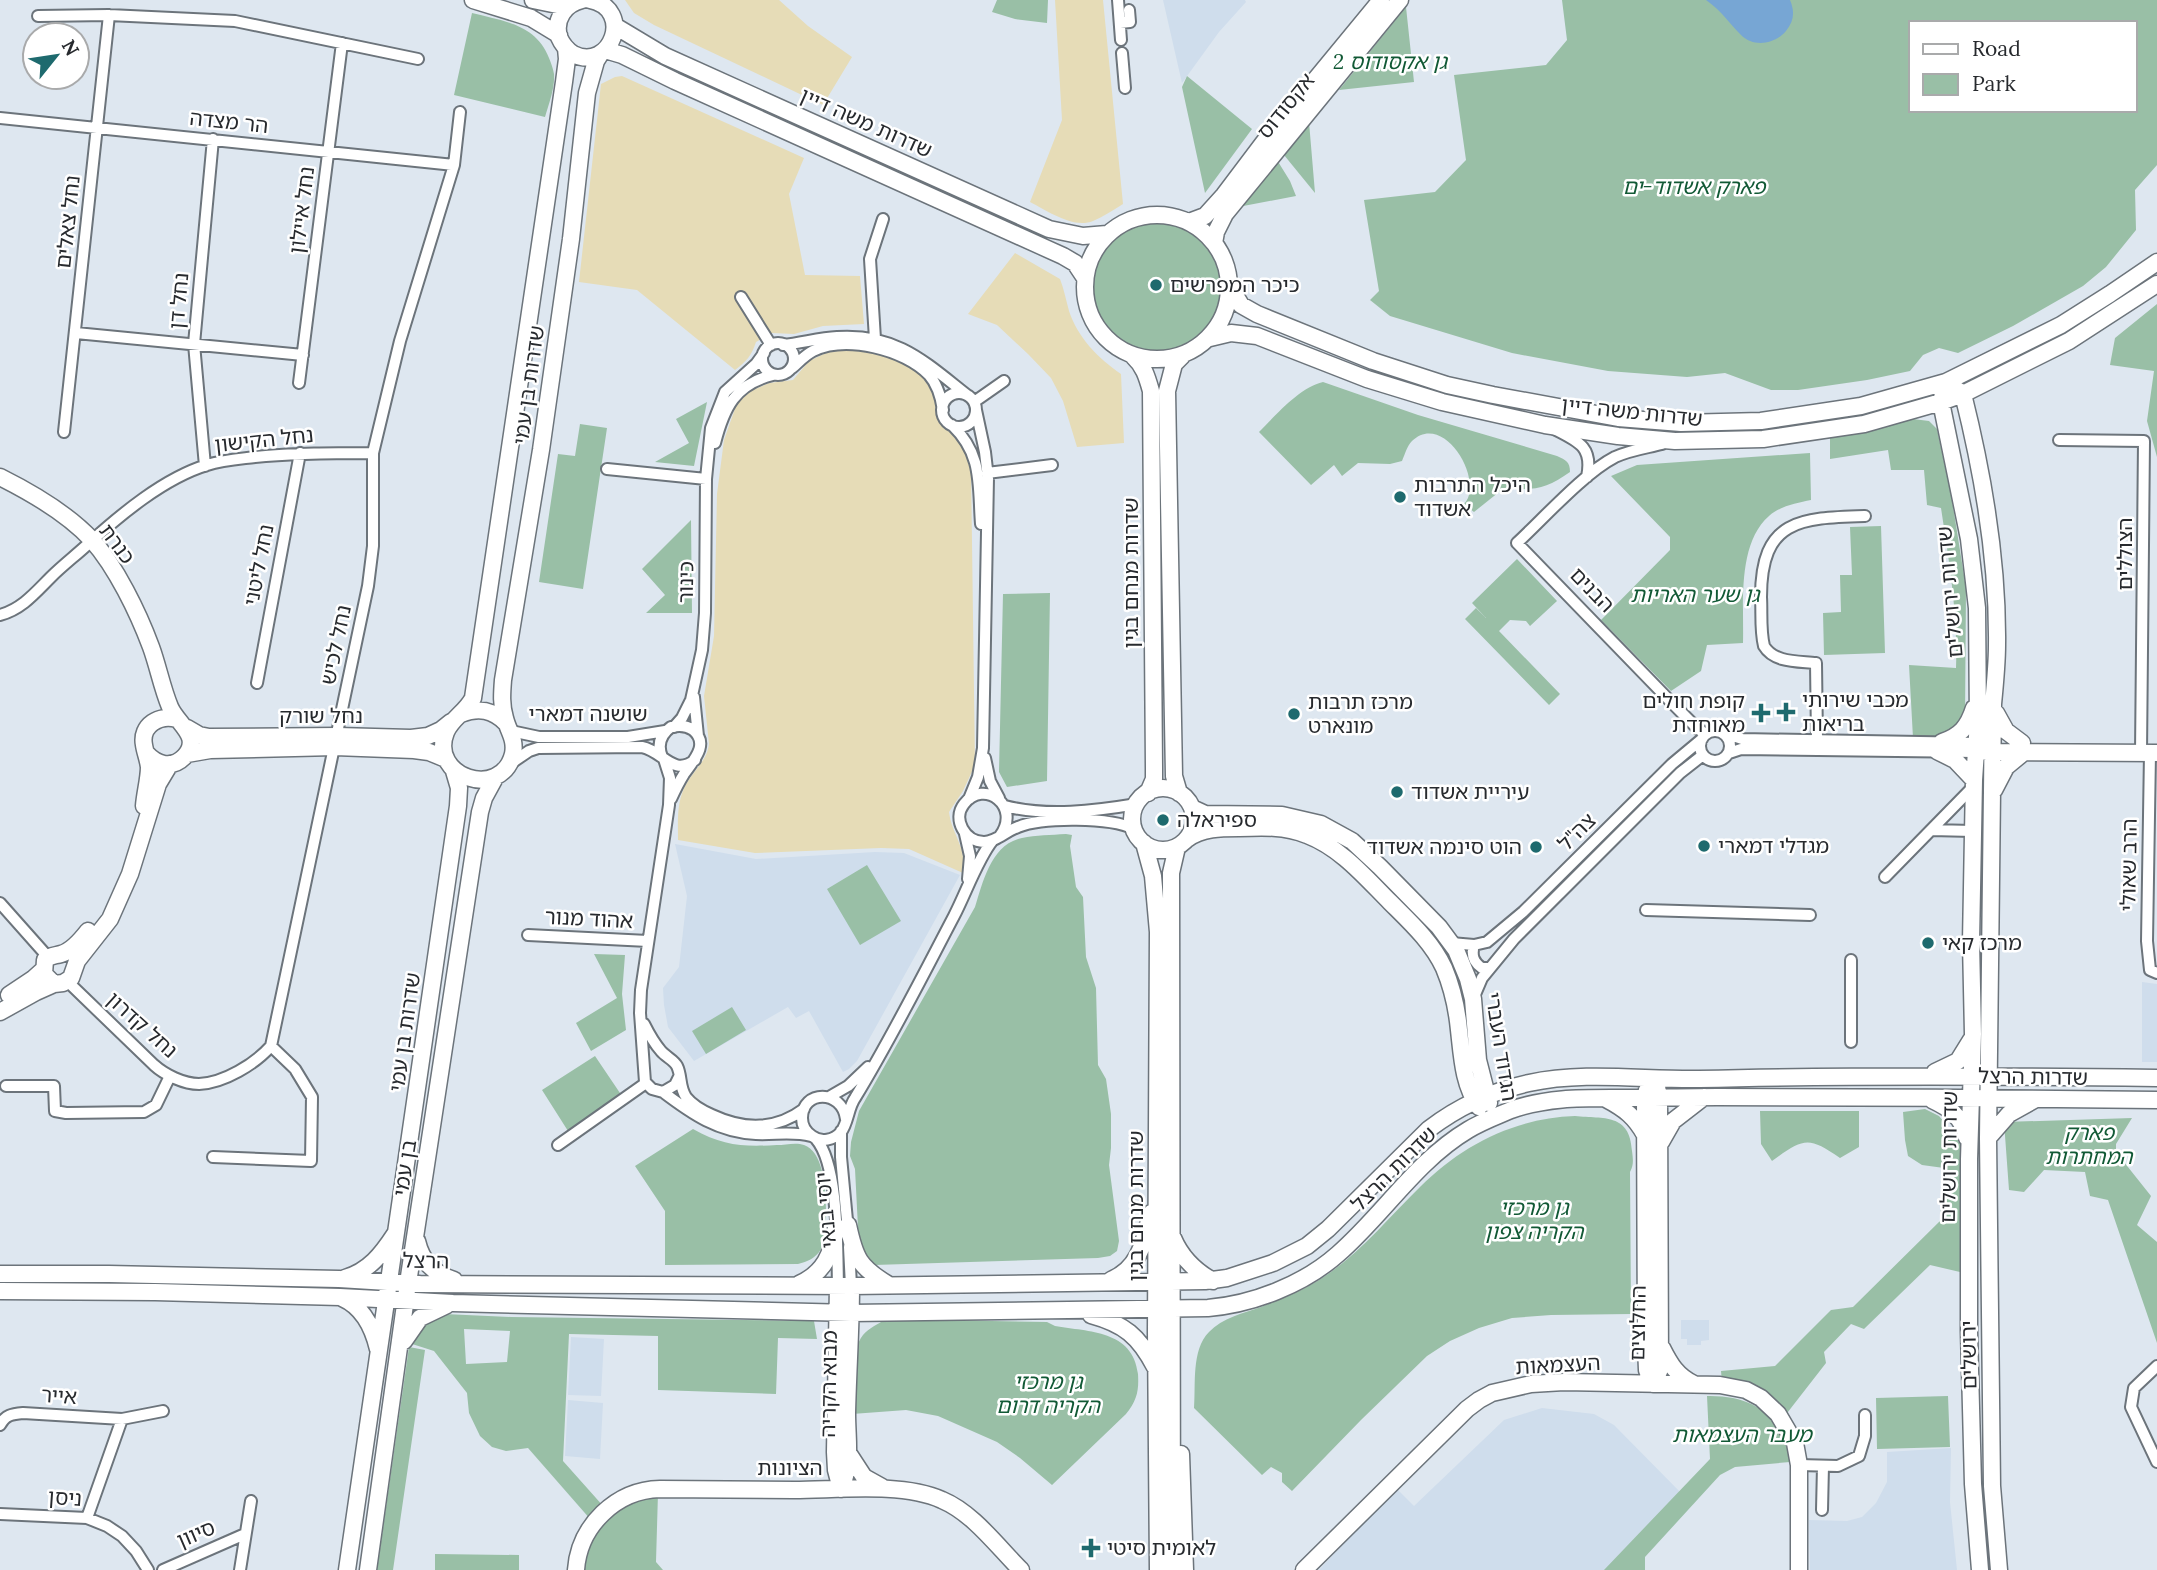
<svg xmlns="http://www.w3.org/2000/svg" width="2157" height="1570" font-family="Lora,'Noto Sans Hebrew',serif">
<style>
.built{fill:#cfddec}
.green{fill:#99bfa6;fill-rule:evenodd}
.sand{fill:#e6dcb7}
.water{fill:#77a6d4}
.lines{fill:none;stroke-linecap:round;stroke-linejoin:round}
.street-casing{stroke:#6c747b;stroke-width:14}
.secondary-casing{stroke:#6c747b;stroke-width:19}
.street{stroke:#fff;stroke-width:10}
.secondary{stroke:#fff;stroke-width:16}
.poi-dot{fill:#1e6a6e;stroke:#fff;stroke-width:2.5}
.labels{text-anchor:middle;stroke-width:5;stroke-linejoin:round;paint-order:stroke}
.park-label{font-size:21px;font-style:italic;fill:#115935;stroke:#fff}
.street-label{font-size:21px;fill:#272a2e;stroke:#fff}
.poi-label{font-size:21px;fill:#272a2e;stroke:#fff;text-anchor:start}
</style>
<rect width="100%" height="100%" fill="#dee7f0"/>
<!-- built -->
<path class="built" d="M1163 0H1245L1246 2 1219 32 1182 83Z
M675 844 756 859 875 852 904 853 960 875 857 1061 849 1069 843 1072 809 1011 796 1018 788 1007 694 1061 668 1027 664 1005 663 988 679 967 687 896Z
M2142 982 2157 984V1062H2142Z
M1681 1320H1709V1340L1701 1341V1345H1687V1339H1681Z
M571 1337 604 1339 601 1396 568 1395Z
M568 1400 603 1403 600 1459 565 1456Z
M1542 1408 1594 1414 1614 1425 1685 1497 1612 1570H1319L1396 1488 1414 1506 1504 1420Z
M1951 1448 1950 1502 1957 1570H1810L1809 1520 1847 1521 1862 1517 1876 1503 1887 1482V1452Z"/>
<!-- green -->
<path class="green" d="M997 0H1048L1047 23 1015 19 992 12Z
M1562 0H2157V165L2135 190 2136 230 2106 267 2083 286 2013 326 1958 353 1939 348 1923 355 1910 371 1867 380 1798 390H1771L1725 373 1687 377 1608 371 1512 353 1390 316 1370 300 1379 291 1364 200 1435 192 1466 160 1454 75 1546 65 1567 40ZM1910 23H2134V110H1910Z
M1406 7 1414 82 1339 90Z
M472 13C503 21 536 24 549 58 551 63 553 68 554 74 555 88 549 103 545 117L454 95Z
M1187 76 1252 129 1205 193 1182 87Z
M1309 122 1315 193 1284 155Z
M1277 160 1290 181 1296 196 1238 207Z
M1091 286a65 65 0 1 1 130 0a65 65 0 1 1-130 0Z
M2157 304V457L2147 421 2154 371 2110 365 2115 338Z
M1323 382 1418 415 1557 456C1566 460 1570 462 1570 472 1546 489 1533 491 1504 488L1474 512 1470 509 1462 516 1457 511C1461 507 1466 503 1468 498 1479 470 1441 413 1412 441 1407 446 1405 454 1402 461L1390 464 1358 463 1342 476 1334 465 1311 485 1259 432C1275 416 1300 387 1323 382Z
M707 402 694 466 655 462 689 443 676 419Z
M1913 419 1929 421 1937 429 1952 500 1966 588 1965 720 1945 737 1913 738 1909 665 1956 668C1958 614 1949 561 1941 508L1927 505 1924 470H1891L1888 450 1830 459V433Z
M580 424 607 428 583 589 539 582 558 454 575 456Z
M1810 453 1811 500C1797 503 1780 506 1769 516 1737 544 1744 604 1743 643L1707 645 1701 671 1671 691 1601 620 1670 550V537L1611 476 1637 465Z
M691 520 692 613H646L665 595 642 569Z
M1881 526 1885 653 1824 655 1823 613 1841 612 1840 575H1852L1850 527Z
M1517 559 1557 601 1530 626 1526 621 1510 620 1499 631 1560 694 1549 705 1465 619 1476 608 1486 618 1472 603Z
M1050 593 1047 781 1007 787 999 772 1003 594Z
M1066 834 1072 835 1070 846 1076 887 1083 897 1086 957 1096 988 1098 1065 1106 1079 1111 1114V1148L1109 1165 1119 1241 1117 1251 1110 1256 1098 1258 874 1265 868 1260 859 1247 855 1169 850 1156 851 1142 859 1111 975 907C983 882 991 844 1022 838 1036 835 1051 835 1066 834Z
M867 865 901 921 860 945 827 889Z
M594 954 625 955 622 994 626 1030 591 1051 576 1023 617 998Z
M732 1007 746 1030 706 1054 692 1031Z
M595 1056 622 1096 568 1131 542 1090Z
M1925 1109 1939 1116 1954 1134 1965 1152 1960 1272 1930 1265 1864 1329 1851 1324 1824 1352 1826 1363 1784 1417 1722 1382 1721 1371 1775 1366 1831 1310 1853 1307 1940 1221 1944 1168 1922 1165 1908 1156 1905 1140 1903 1112Z
M1760 1111H1859V1147L1840 1158C1808 1136 1804 1138 1772 1161L1761 1144Z
M1575 1116C1604 1119 1630 1113 1632 1151 1633 1159 1634 1165 1630 1172L1631 1314 1551 1315 1512 1318 1479 1328 1450 1341 1427 1356 1361 1420 1292 1491 1282 1482V1473L1271 1467 1262 1475 1194 1408C1196 1385 1191 1350 1209 1332 1222 1318 1244 1313 1261 1307 1281 1299 1301 1291 1319 1280 1359 1255 1387 1219 1420 1187 1462 1145 1515 1118 1575 1116Z
M2132 1118 2116 1144V1152L2151 1196 2137 1225 2157 1242V1343L2108 1200 2090 1196 2085 1172 2044 1170 2024 1192 2009 1190 2004 1122Z
M693 1129C723 1146 744 1147 777 1145 785 1145 796 1142 804 1145 828 1153 827 1209 825 1230 824 1250 818 1259 798 1264L665 1265V1211L635 1166Z
M444 1314 511 1317 814 1321 817 1339 778 1338 776 1394 658 1390V1336L569 1334 563 1461 604 1507 591 1520 528 1448 506 1451 492 1447 480 1436 469 1413 467 1393 434 1351 409 1343 416 1329ZM464 1329 510 1331 507 1362 466 1364Z
M886 1319 1047 1322 1055 1326C1089 1332 1133 1330 1138 1374 1139 1391 1137 1400 1126 1414L1052 1485 1020 1458 997 1442 938 1416 906 1410 852 1414C853 1394 850 1350 863 1335 869 1328 878 1324 886 1319Z
M409 1347 425 1350 393 1570H377Z
M1707 1396C1753 1395 1783 1415 1790 1462L1735 1467 1720 1475 1645 1557V1570H1604L1710 1459Z
M1948 1396 1950 1447 1877 1449 1876 1398Z
M658 1493 656 1562 663 1570H581L591 1533 622 1504Z
M435 1554 519 1555V1570H435Z"/>
<!-- sand -->
<path class="sand" d="M625 0H779L808 26 852 57 823 105 654 25 634 13Z
M1055 0H1103L1123 204C1113 210 1103 217 1093 221 1073 229 1048 211 1030 202L1062 120Z
M622 76 804 158 789 194 805 275 860 276 864 324 823 326 794 334 772 333 756 342C752 355 746 362 735 370L637 290 579 282 601 84 615 77Z
M1015 253 1060 279C1064 289 1066 300 1069 311 1078 338 1098 358 1121 374L1124 443 1077 447 1063 401 1051 378 1028 354 997 325 968 314Z
M843 350C870 350 917 361 930 388 936 399 936 415 942 424 949 432 960 438 965 448 968 454 969 462 971 468L975 765 963 791 949 812C952 836 967 846 963 873L909 849 881 848 755 853 678 840C678 820 676 800 688 781 696 768 707 760 709 744L704 696 714 636 717 494 724 440 737 403 746 393 769 383 793 380 809 361 828 352Z"/>
<!-- water -->
<path class="water" d="M1706 0H1790C1795 12 1794 21 1786 31 1775 44 1754 48 1741 35 1728 22 1723 12 1706 0Z"/>
<g class="lines">
<!-- street casing -->
<g class="street-casing">
<path id="street" d="M1118 0 1121 40
M38 16 109 15 235 21 418 59
M1120 23 1130 22 1129 10
M1122 53 1125 88
M0 118 454 165
M741 297 771 345
M76 333 303 355
M875 339 870 259 883 219
M762 359a16 16 0 1 1 32 0a16 16 0 1 1-32 0Z
M783 345C802 343 819 338 837 337 896 333 925 362 967 395
M792 368C799 362 805 355 813 351 846 335 904 349 929 375 938 385 941 397 943 410
M299 383 342 43
M942 410a17 17 0 1 1 34 0a17 17 0 1 1-34 0Z
M974 402 1004 381
M952 425C983 455 978 484 981 524
M1556 430C1580 442 1593 448 1587 477
M64 432 109 15
M2059 440 2144 441 2141 753
M715 443C724 408 735 384 773 375
M1662 444C1646 448 1630 450 1615 457 1584 473 1544 518 1517 543L1673 704 1698 729 1706 734
M205 466 194 344 213 139
M607 469 706 479
M987 473 1052 465
M0 615C22 609 35 593 51 577 62 566 75 556 87 545 120 515 164 478 207 465 223 460 239 459 255 457 295 453 333 453 373 453
M257 683 300 453
M694 697 698 736
M674 727 682 718 691 700 702 650 705 613 706 479 711 428 725 392 756 364 764 353
M1700 746a15 15 0 1 1 30 0a15 15 0 1 1-30 0Z
M511 731 539 737H628L665 731
M1724 733 1742 739 1977 743
M1817 740 1816 663C1798 661 1774 663 1764 646 1760 630 1762 613 1761 597 1761 519 1800 518 1865 516
M1729 753 1741 749 1976 752
M2150 753 2147 941 2150 970 2157 973
M662 757C657 745 660 735 671 727 679 725 686 725 693 730 710 744 693 761 684 774 679 782 675 790 671 799
M985 758 990 781 999 798
M664 759 670 778 669 805 641 990 640 1013 645 1082 652 1089 663 1092 675 1085 679 1077
M510 764 529 751 538 748 642 747C663 751 673 777 695 760
M969 799 978 777 983 748 988 478 985 452 976 410
M1005 806C1047 817 1095 811 1137 804
M1931 830 1973 831
M965 834 970 856 968 879
M1000 836C1022 806 984 778 964 804 952 819 965 842 984 842 996 842 1006 831 1018 827 1042 817 1111 817 1134 829
M1885 877 1974 786
M0 903 48 957
M1646 910 1810 915
M528 935 648 941
M1451 943 1474 945 1487 942 1523 912 1672 764 1702 739
M1474 945C1471 955 1473 962 1482 968H1490
M1851 960V1042
M67 981 154 1065C165 1075 184 1084 199 1084 224 1083 255 1064 271 1046
M1473 999 1482 978 1514 939 1680 773 1703 755
M644 1024C649 1034 654 1043 661 1051 666 1057 674 1060 677 1066 682 1076 679 1087 686 1097 693 1106 703 1111 712 1115 744 1130 776 1130 804 1109
M6 1086H54L55 1111 66 1113 144 1112 156 1105 170 1076
M663 1092C692 1114 718 1132 756 1134 775 1135 793 1131 811 1136
M829 1097 848 1086 868 1067
M846 1119C842 1089 802 1090 802 1118 802 1126 806 1132 812 1136 821 1143 834 1140 841 1132 848 1123 848 1108 855 1098 891 1039 922 977 954 916 966 893 978 858 993 840
M841 1131V1157L848 1231
M816 1139C839 1165 837 1250 838 1286
M558 1145 646 1083
M213 1157 311 1161 312 1097 295 1069 271 1046 368 586 373 546V453L400 341 454 165 460 112
M849 1247 851 1286
M2157 1366 2134 1388 2131 1407 2157 1462
M0 1425C5 1415 12 1414 23 1413L122 1419 163 1411
M1799 1465 1838 1466 1859 1456 1865 1436V1415
M1822 1510 1823 1466
M0 1514 87 1518 107 1526 122 1536 136 1551 148 1570
M87 1518 122 1419
M163 1570 245 1534
M240 1570 251 1501"/>
</g>
<!-- secondary casing -->
<g class="secondary-casing">
<path id="secondary" d="M473 0 531 18 559 35
M533 0 567 7
M582 0C565 4 554 19 559 37 562 44 567 50 573 54 611 73 635 9 590 0
M615 26 665 56 1049 229 1083 236 1107 234
M566 48 567 59 564 82 473 698C466 712 452 718 446 732 428 777 501 801 513 754 516 739 508 731 505 718 501 705 502 693 503 680L541 450 571 239 587 93 596 61 601 53
M605 50 622 55 675 81 1063 256 1075 263 1085 278
M1085 287a72 72 0 1 1 144 0a72 72 0 1 1-144 0Z
M1189 222 1205 216 1224 195 1264 142 1381 0
M1214 243 1216 232 1225 214 1400 0
M1230 287 1241 305 1257 314 1373 361 1447 385 1493 395 1618 418 1681 423 1761 421 1861 406 1946 382 2061 325 2110 294 2157 262
M1210 338 1231 333 1257 336 1367 379 1442 402 1545 425 1618 436 1675 441 1763 439 1864 424 1941 402 1963 394 2069 341 2157 284
M1133 356C1144 366 1147 377 1151 391L1154 768V779L1148 793
M1946 382 1963 394C1983 474 1998 562 1997 645 1997 664 1995 684 1993 704L1988 1138 1992 1486 1999 1570
M1946 382 1941 402 1969 539 1977 608 1978 722 1974 780 1971 942 1973 1034 1969 1159V1331L1973 1484 1980 1570
M0 477C32 493 67 513 92 540 116 567 138 612 151 647 158 666 162 688 170 707 177 724 203 737 184 757 172 769 157 765 147 754
M1996 713 2006 731 2022 743
M461 714C479 707 493 710 506 723
M187 728 199 735 209 737 338 736 411 738 428 736 441 730 451 722
M1942 742C1960 736 1968 727 1974 708
M1937 751 1955 760 1974 780
M1986 752 2157 753
M187 754 210 750 335 747 414 750 429 752 446 759
M1132 819a31 31 0 1 1 62 0a31 31 0 1 1-62 0Z
M1994 790 2006 767 2023 753
M1179 793 1174 776 1167 391 1174 364 1182 356
M144 806C145 793 149 779 149 767 148 759 145 752 144 745 140 725 160 714 177 719
M1192 808 1205 814 1282 815 1321 824 1352 841 1380 867 1439 927 1456 950 1468 979 1473 999 1478 1060 1489 1103
M1187 839C1202 828 1221 828 1239 828 1262 827 1285 826 1307 835 1341 848 1365 877 1390 902 1410 922 1432 942 1444 968 1452 987 1457 1009 1459 1030 1462 1056 1463 1085 1479 1107
M1144 843 1153 876 1158 932 1156 1332 1158 1570
M54 984 44 974 45 960C51 955 54 956 61 954 72 951 81 940 88 931
M9 995 33 979 43 970
M0 1012 36 992 54 984 63 983 71 978 77 961 110 919 130 874 158 784 170 764
M1935 1072 1958 1061 1971 1040
M1647 1090 1645 1098 1646 1346 1647 1370 1653 1384
M1606 1099C1625 1109 1635 1117 1645 1135
M1932 1100C1949 1108 1963 1117 1967 1138
M1988 1138 2009 1114 2034 1100
M1661 1142 1673 1121 1704 1097
M848 1225C855 1258 859 1267 889 1285
M1173 1238C1181 1257 1195 1271 1213 1281
M417 1241C422 1262 433 1273 454 1280
M0 1274H109L339 1279 420 1284 851 1286 1205 1281 1227 1278 1273 1263 1307 1246 1328 1229 1429 1129C1459 1106 1492 1091 1529 1083 1584 1071 1644 1080 1699 1079 1852 1075 2004 1076 2157 1078
M345 1278C369 1271 382 1254 395 1234
M1111 1280C1140 1268 1144 1241 1151 1213
M799 1284C824 1273 832 1254 836 1228
M838 1286 835 1452 836 1470 841 1489
M0 1291 155 1292 340 1297 453 1303 851 1313 1208 1308C1253 1304 1303 1285 1338 1254 1383 1215 1416 1161 1468 1130 1481 1122 1497 1116 1511 1110 1547 1097 1584 1098 1621 1098 1653 1098 1685 1097 1717 1097 1864 1097 2010 1098 2157 1100
M342 1298C363 1307 373 1328 378 1349
M1091 1315C1124 1324 1139 1336 1155 1367
M404 1341 420 1318 447 1305
M1662 1348C1670 1364 1677 1376 1694 1384
M1653 1384 1660 1369 1659 1098 1657 1087
M849 1454 864 1477 882 1487
M1181 1454 1185 1570
M841 1489C852 1461 847 1441 847 1413 848 1370 851 1328 851 1286
M347 1570 458 806 459 788 454 771
M368 1570 408 1283 480 812 484 798 496 776
M576 1570C579 1526 616 1490 660 1489 705 1489 749 1490 794 1490 837 1490 902 1482 942 1500 973 1513 997 1546 1021 1570
M1172 1570 1171 873 1177 847
M1304 1570 1467 1409 1479 1400 1492 1393 1531 1384 1564 1382 1720 1385 1746 1390 1761 1398 1778 1414 1795 1443 1799 1465V1570"/>
</g>
<!-- street -->
<use href="#street" class="street"/>
<!-- secondary -->
<use href="#secondary" class="secondary"/>
</g>
<!-- markers -->
<g class="poi-dot">
<circle cx="1156" cy="285" r="7"/>
<circle cx="1400" cy="497" r="7"/>
<path d="M1782.5 701.5h7v7h7v7h-7v7h-7v-7h-7v-7h7z"/>
<path d="M1757.5 702.5h7v7h7v7h-7v7h-7v-7h-7v-7h7z"/>
<circle cx="1294" cy="714" r="7"/>
<circle cx="1397" cy="792" r="7"/>
<circle cx="1163" cy="820" r="7"/>
<circle cx="1704" cy="846" r="7"/>
<circle cx="1536" cy="847" r="7"/>
<circle cx="1928" cy="943" r="7"/>
<path d="M1087.5 1537.5h7v7h7v7h-7v7h-7v-7h-7v-7h7z"/>
</g>
<g class="labels">
<!-- park labels -->
<g class="park-label">
<text x="1390" y="69">גן אקסודוס 2</text>
<text x="1694" y="194">פארק אשדוד-ים</text>
<text x="1695" y="602">גן שער האריות</text>
<text x="2089" y="1140">פארק<tspan x="2089" dy="24">המחתרות</tspan></text>
<text x="1534" y="1215">גן מרכזי<tspan x="1534" dy="24">הקריה צפון</tspan></text>
<text x="1048" y="1389">גן מרכזי<tspan x="1048" dy="24">הקריה דרום</tspan></text>
<text x="1742" y="1442">מעבר העצמאות</text>
</g>
<!-- street labels -->
<g class="street-label">
<text transform="translate(1286 106) rotate(-51)" y="7">אקסודוס</text>
<text transform="translate(229 122) rotate(6)" y="7">הר מצדה</text>
<text transform="translate(866 123) rotate(24)" y="7">שדרות משה דיין</text>
<text transform="translate(302 210) rotate(-83)" y="7">נחל איילון</text>
<text transform="translate(68 222) rotate(-84)" y="7">נחל צאלים</text>
<text transform="translate(179 301) rotate(-85)" y="7">נחל דן</text>
<text transform="translate(529 385) rotate(-82)" y="7">שדרות בן עמי</text>
<text transform="translate(1632 412) rotate(6)" y="7">שדרות משה דיין</text>
<text transform="translate(264 440) rotate(-6)" y="7">נחל הקישון</text>
<text transform="translate(117 544) rotate(53)" y="7">כנרת</text>
<text transform="translate(2125 554) rotate(-90)" y="7">הצוללים</text>
<text transform="translate(259 565) rotate(-79)" y="7">נחל ליטני</text>
<text transform="translate(1131 573) rotate(-90)" y="7">שדרות מנחם בגין</text>
<text transform="translate(686 582) rotate(-89)" y="7">כינור</text>
<text transform="translate(1592 590) rotate(46)" y="7">הבנים</text>
<text transform="translate(1950 592) rotate(-95)" y="7">שדרות ירושלים</text>
<text transform="translate(336 645) rotate(-78)" y="7">נחל לכיש</text>
<text x="588" y="721">שושנה דמארי</text>
<text x="321" y="723">נחל שורק</text>
<text transform="translate(1577 832) rotate(-45)" y="7">צה"ל</text>
<text transform="translate(2129 865) rotate(-89)" y="7">הרב שאולי</text>
<text transform="translate(589 919) rotate(3)" y="7">אהוד מנור</text>
<text transform="translate(142 1025) rotate(42)" y="7">נחל קדרון</text>
<text transform="translate(405 1032) rotate(-82)" y="7">שדרות בן עמי</text>
<text transform="translate(1501 1047) rotate(81)" y="7">הגדוד העברי</text>
<text transform="translate(2033 1077) rotate(1)" y="7">שדרות הרצל</text>
<text transform="translate(1949 1157) rotate(-89)" y="7">שדרות ירושלים</text>
<text transform="translate(405 1168) rotate(-81)" y="7">בן עמי</text>
<text transform="translate(1394 1169) rotate(-45)" y="7">שדרות הרצל</text>
<text transform="translate(1136 1206) rotate(-90)" y="7">שדרות מנחם בגין</text>
<text transform="translate(826 1210) rotate(-95)" y="7">יוסי בנאי</text>
<text transform="translate(426 1261) rotate(1)" y="7">הרצל</text>
<text transform="translate(1638 1323) rotate(-89)" y="7">החלוצים</text>
<text transform="translate(1969 1355) rotate(-91)" y="7">ירושלים</text>
<text transform="translate(1558 1365) rotate(-3)" y="7">העצמאות</text>
<text transform="translate(829 1384) rotate(-89)" y="7">מבוא הקריה</text>
<text transform="translate(59 1396) rotate(4)" y="7">אייר</text>
<text x="790" y="1475">הציונות</text>
<text transform="translate(65 1498) rotate(4)" y="7">ניסן</text>
<text transform="translate(196 1534) rotate(-23)" y="7">סיוון</text>
</g>
<!-- poi labels -->
<g class="poi-label">
<text x="1170" y="292">כיכר המפרשים</text>
<text x="1414" y="492">היכל התרבות<tspan x="1414" dy="24">אשדוד</tspan></text>
<text x="1802" y="707">מכבי שירותי<tspan x="1802" dy="24">בריאות</tspan></text>
<text x="1745" y="708" text-anchor="end">קופת חולים<tspan x="1745" dy="24">מאוחדת</tspan></text>
<text x="1308" y="709">מרכז תרבות<tspan x="1308" dy="24">מונארט</tspan></text>
<text x="1411" y="799">עיריית אשדוד</text>
<text x="1177" y="827">ספיראלה</text>
<text x="1718" y="853">מגדלי דמארי</text>
<text x="1522" y="854" text-anchor="end">הוט סינמה אשדוד</text>
<text x="1942" y="950">מרכז קאי</text>
<text x="1107" y="1555">לאומית סיטי</text>
</g>
</g>
<!-- legend -->
<rect x="1909" y="21" width="228" height="91" fill="#ffffff" stroke="#a9aaab" stroke-width="2"/>
<rect x="1923" y="44" width="35" height="10" fill="#ffffff" stroke="#a9aaab" stroke-width="2"/>
<text x="1972" y="56" font-size="21" fill="#272a2e">Road</text>
<rect x="1923" y="74" width="35" height="21" fill="#99bfa6" stroke="#a9aaab" stroke-width="2"/>
<text x="1972" y="91" font-size="21" fill="#272a2e">Park</text>
<!-- north arrow -->
<g transform="translate(56 56) rotate(60)"><circle r="33" fill="#ffffff" stroke="#a9aaab" stroke-width="2"/>
<path d="M0-5L12 26L0 18L-12 26Z" fill="#1e6a6e"/>
<text y="-10" font-size="19" font-weight="bold" text-anchor="middle" fill="#272a2e">N</text>
</g>
</svg>
